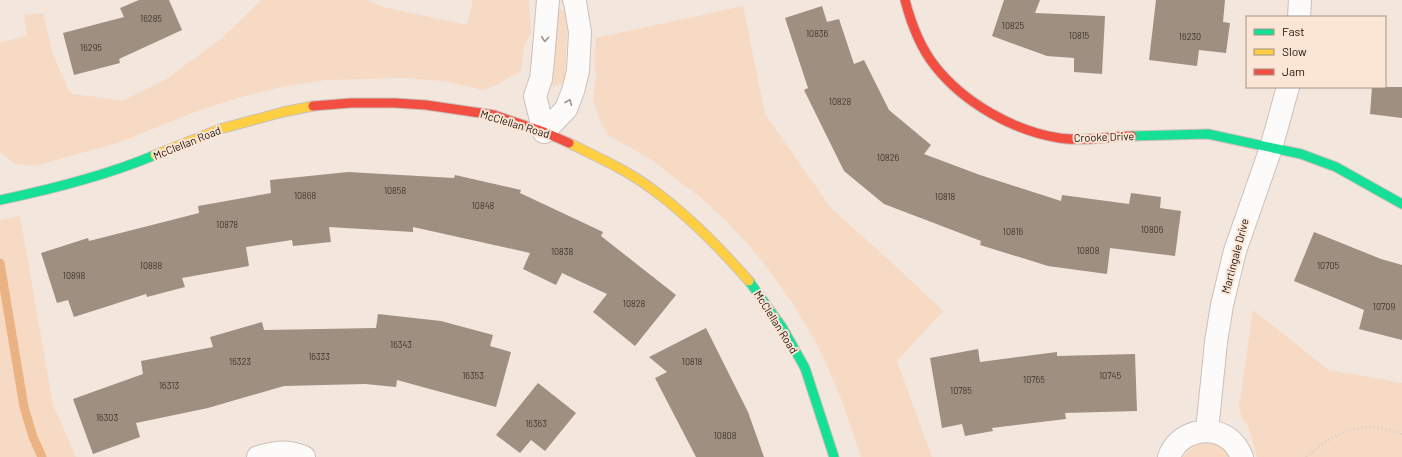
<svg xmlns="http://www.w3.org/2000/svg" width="1402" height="457" font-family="Barlow,sans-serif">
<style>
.green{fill:#f7dac4}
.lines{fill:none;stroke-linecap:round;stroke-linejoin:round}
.stream{stroke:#ebb284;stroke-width:9}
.building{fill:#9f8f81}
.street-casing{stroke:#cbc0b9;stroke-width:24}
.fast-casing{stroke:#cbc0b9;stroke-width:11}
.slow-casing{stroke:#cbc0b9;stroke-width:11}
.jam-casing{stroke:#cbc0b9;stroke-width:11}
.path{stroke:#d2cecc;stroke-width:2.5;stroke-dasharray:1 3;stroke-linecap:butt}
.street{stroke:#fdfbfa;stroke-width:22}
.fast{stroke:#16e098;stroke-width:9}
.slow{stroke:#ffcf43;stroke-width:9}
.jam{stroke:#f24e42;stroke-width:9}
.oneway{stroke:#999490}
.labels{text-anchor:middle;stroke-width:4;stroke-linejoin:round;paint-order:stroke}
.number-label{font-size:9px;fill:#3e342b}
.street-label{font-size:11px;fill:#1e150e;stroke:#fbe5d5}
</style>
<rect width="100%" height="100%" fill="#f3e6dd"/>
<!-- green -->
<path class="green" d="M261 0H368L383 7 467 25 473 0H529L531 33 524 46 521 70 497 85 483 90 444 81 403 78 326 80 283 87 245 96 203 109 120 142 35 166 15 164 0 152V42L27 36 24 15 43 13 53 54 70 93 122 101 165 80 222 38Z
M743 6 765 114 831 208 890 261 943 311 897 361 932 457H861L842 401 827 366 814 339 793 304 769 270 747 243 724 219 701 198 650 159 608 135 601 123 593 101 596 77 594 57 596 38Z
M561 9 565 11 568 15 565 79C562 85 559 86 553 86L550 83C555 59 555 35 558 10Z
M20 216 53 405 76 457H0V220Z
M1253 310 1329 370 1402 383V457H1257L1248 425 1242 419 1239 407Z
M1202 443C1215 443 1224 446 1231 457H1183C1188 450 1194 446 1202 443Z"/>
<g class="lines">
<!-- stream -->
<path class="stream" d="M0 263 24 407 33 437 42 457"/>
</g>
<!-- building -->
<path class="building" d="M139 0H169L182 30 119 59 120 63 74 75 63 33 124 17 120 8Z
M1004 0H1040L1035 13 1105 16 1102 74 1074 72V58L1047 56 992 36Z
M1156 0H1225L1223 22 1230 23 1226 53 1199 50 1197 66 1149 60Z
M822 6 827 22 839 19 854 64 864 60 889 110 931 145 924 154 980 175 1061 201 1062 195 1129 204 1131 193 1161 197 1160 208 1181 211 1175 256 1110 248 1107 274 1048 266 980 245 981 241 884 204 844 171 804 90 808 88 785 18Z
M1372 87H1402V118L1370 114Z
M348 172 454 178 455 175 521 190 520 193 603 232 601 236 676 295 635 346 593 312 607 294 562 273 556 285 523 269 530 253 413 227V232L329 227 331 242 293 246 292 240 246 247 249 266 182 278 185 287 147 297 146 294 74 317 68 300 57 303 41 253 88 238 89 241 199 213 198 206 271 193 270 180Z
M1314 232 1381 259 1402 265V340L1359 329 1364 310 1294 281Z
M378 314 441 321 493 335 490 346 511 352 496 407 397 380 396 387 365 384 284 386 208 408 136 423 140 437 93 454 73 399 143 374 141 361 213 347 210 337 262 322 264 330 376 328Z
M706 328 748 412 764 457H696L655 378 667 372 649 357Z
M978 349 980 362 1057 352V356L1135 354 1137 411 1065 413 1066 419 992 428 993 431 965 436 962 424 942 428 930 358Z
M538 383 576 413 545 451 531 440 520 453 496 435Z"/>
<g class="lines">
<!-- street casing -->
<g class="street-casing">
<path id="street" d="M1299 17 1300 0
M544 132 566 109 573 91 578 71 580 32 575 2 574 0
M544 132 535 96 541 79 543 60 548 0
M1207 431 1216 342 1222 305 1235 251 1271 148 1288 87
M258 457C276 452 286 450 304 457
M1169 457C1178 432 1209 424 1229 439 1236 444 1239 450 1242 457"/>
</g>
<!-- fast casing -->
<g class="fast-casing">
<path id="fast" d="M1132 136 1208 134 1301 154 1336 167 1402 204
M0 200C53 189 105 176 155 155
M749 281 782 327 805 368 834 457"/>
</g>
<!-- slow casing -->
<g class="slow-casing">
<path id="slow" d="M569 143C597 157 627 170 652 189 688 215 720 248 749 281
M155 155 220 129 283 112 313 106"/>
</g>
<!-- jam casing -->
<g class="jam-casing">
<path id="jam" d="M905 0C911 23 920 47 935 66 964 103 1014 131 1059 138 1084 142 1108 136 1132 136
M313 106 351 103H395L426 105 494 115 544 132 569 143"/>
</g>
<!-- path -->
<path class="path" d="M1306 457C1324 441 1346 427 1372 427 1382 427 1392 431 1402 434"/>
<!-- street -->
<use href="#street" class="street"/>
<!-- fast -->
<use href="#fast" class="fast"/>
<!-- slow -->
<use href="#slow" class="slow"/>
<!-- jam -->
<use href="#jam" class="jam"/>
</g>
<!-- one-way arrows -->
<defs><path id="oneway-chevron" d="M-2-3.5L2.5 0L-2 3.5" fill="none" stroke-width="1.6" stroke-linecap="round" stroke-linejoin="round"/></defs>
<g class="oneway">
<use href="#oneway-chevron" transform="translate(545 39) rotate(95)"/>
<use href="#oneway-chevron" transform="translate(569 102) rotate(-68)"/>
</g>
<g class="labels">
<!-- number labels -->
<g class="number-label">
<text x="151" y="22">16285</text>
<text x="1013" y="29">10825</text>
<text x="817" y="37">10836</text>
<text x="1079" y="39">10815</text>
<text x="1190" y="40">16230</text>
<text x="91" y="51">16295</text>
<text x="840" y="105">10828</text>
<text x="888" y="161">10826</text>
<text x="395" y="194">10858</text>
<text x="305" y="199">10868</text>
<text x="945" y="200">10818</text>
<text x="483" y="209">10848</text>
<text x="227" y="228">10878</text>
<text x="1152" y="233">10806</text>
<text x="1013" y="235">10816</text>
<text x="1088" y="254">10808</text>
<text x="562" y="255">10838</text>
<text x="151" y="269">10888</text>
<text x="1328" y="269">10705</text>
<text x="74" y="279">10898</text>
<text x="634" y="307">10828</text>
<text x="1384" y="310">10709</text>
<text x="401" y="348">16343</text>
<text x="319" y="360">16333</text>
<text x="240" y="365">16323</text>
<text x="692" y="365">10818</text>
<text x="473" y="379">16353</text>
<text x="1110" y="379">10745</text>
<text x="1034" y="383">10765</text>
<text x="169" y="389">16313</text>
<text x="961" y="394">10785</text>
<text x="107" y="421">16303</text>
<text x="536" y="427">16363</text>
<text x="725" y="439">10808</text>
</g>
<!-- street labels -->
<g class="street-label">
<text transform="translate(515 124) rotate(17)" y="4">McClellan Road</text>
<text transform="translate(1104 137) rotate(-2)" y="4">Crooke Drive</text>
<text transform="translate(187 143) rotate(-22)" y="4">McClellan Road</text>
<text transform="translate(1235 256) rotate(-75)" y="4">Martingale Drive</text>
<text transform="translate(776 322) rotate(58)" y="4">McClellan Road</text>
</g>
</g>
<!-- legend -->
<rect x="1246" y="16" width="140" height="72" fill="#fbe5d5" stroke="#a39285"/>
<rect x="1254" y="29" width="20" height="6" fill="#16e098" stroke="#a39285"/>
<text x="1282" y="36" font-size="12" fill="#1e150e">Fast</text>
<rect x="1254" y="49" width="20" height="6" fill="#ffcf43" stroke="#a39285"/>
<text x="1282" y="56" font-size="12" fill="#1e150e">Slow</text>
<rect x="1254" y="69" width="20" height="6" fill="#f24e42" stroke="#a39285"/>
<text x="1282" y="76" font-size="12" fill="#1e150e">Jam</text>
</svg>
